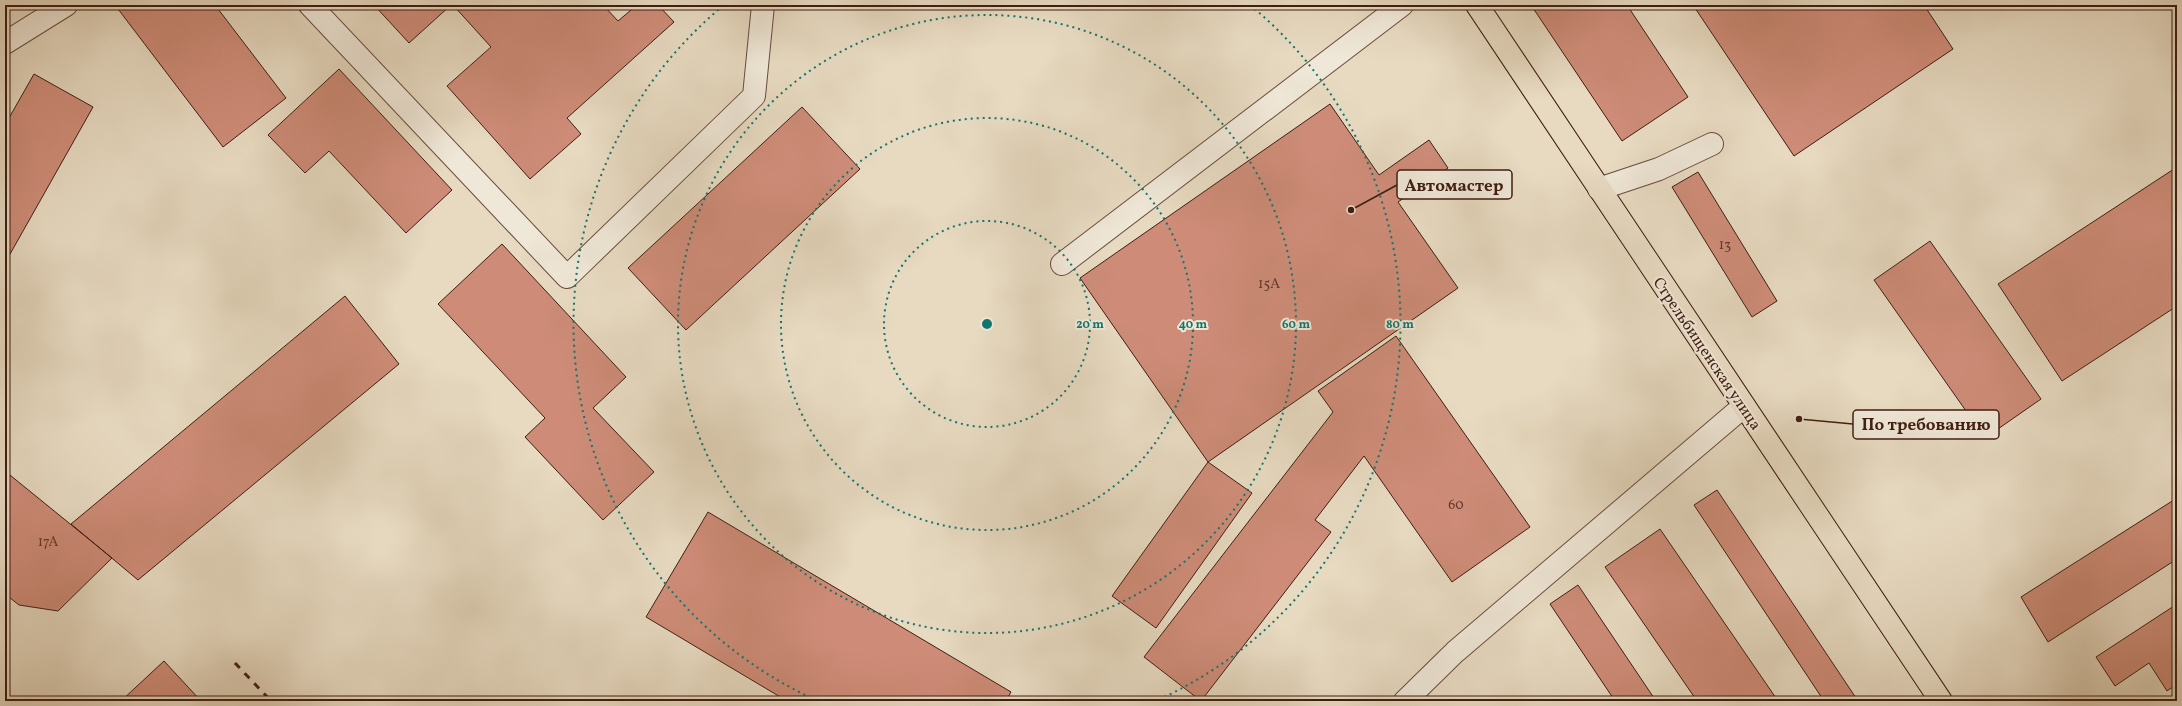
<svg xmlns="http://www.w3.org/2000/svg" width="2182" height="706" font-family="Vollkorn,serif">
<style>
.building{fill:#ce8c78;stroke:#3f1d11}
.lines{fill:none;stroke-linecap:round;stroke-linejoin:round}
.minor-casing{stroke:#694c3d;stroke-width:24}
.major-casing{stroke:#3f1d11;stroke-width:24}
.minor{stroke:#efe7d7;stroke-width:22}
.major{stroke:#e7dac1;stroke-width:22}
.rail{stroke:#3f1d11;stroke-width:3;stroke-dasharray:7 7;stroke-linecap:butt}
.ring{fill:none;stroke:#0f766e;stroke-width:2;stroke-dasharray:2 4}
.labels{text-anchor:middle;stroke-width:4;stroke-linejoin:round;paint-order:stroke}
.number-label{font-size:14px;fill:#63392b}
.street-label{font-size:16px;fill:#3f1d11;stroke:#efe7d7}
.centre{fill:#0f766e;stroke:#efe7d7;stroke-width:2}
.ring-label{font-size:12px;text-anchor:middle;font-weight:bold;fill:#0f766e;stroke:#efe7d7;stroke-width:4;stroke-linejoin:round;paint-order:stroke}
.leader{fill:none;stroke:#3f1d11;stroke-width:1.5}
.callout-dot{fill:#3f1d11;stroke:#efe7d7;stroke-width:1.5}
.callout{fill:#efe7d7;stroke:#3f1d11;stroke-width:1.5}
.callout-label{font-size:17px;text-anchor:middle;font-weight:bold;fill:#3f1d11}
</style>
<rect width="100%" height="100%" fill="#e7dac1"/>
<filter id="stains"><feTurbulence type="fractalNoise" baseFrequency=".005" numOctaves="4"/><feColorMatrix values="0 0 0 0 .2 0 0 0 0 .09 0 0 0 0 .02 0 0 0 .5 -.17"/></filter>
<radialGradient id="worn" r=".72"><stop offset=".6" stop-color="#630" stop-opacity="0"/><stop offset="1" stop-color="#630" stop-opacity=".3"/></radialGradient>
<!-- building -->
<path class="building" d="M115 5H215L286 98 223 147Z
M374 5H451L409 43Z
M453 5H603L618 21 637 5H658L674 22 567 118 581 134 530 179 447 86 491 47Z
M1531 5H1627L1688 97 1622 141Z
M1693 5H1924L1953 49 1794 156Z
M339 69 452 190 406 233 329 151 305 173 268 135Z
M34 74 93 107 5 263V125Z
M1330 104 1379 175 1429 140 1448 168 1398 202 1458 288 1208 462 1080 278Z
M802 107 860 169 686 330 628 268Z
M2177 167V306L2062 381 1998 284Z
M1698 172 1777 301 1752 317 1672 187Z
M1930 241 2041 399 1985 438 1874 280Z
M502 244 626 377 593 408 654 472 603 520 525 437 545 418 438 304Z
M345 296 399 364 138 580 71 524Z
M1396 336 1530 527 1452 582 1364 456 1315 520 1331 532 1201 701 1144 657 1333 412 1318 391Z
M1208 462 1252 493 1156 628 1112 596Z
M5 471 112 558 58 611 19 605 5 594Z
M1717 490 1858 701H1824L1694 505Z
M2177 498V559L2048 642 2021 597Z
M708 512 1011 692 1006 701H787L646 617Z
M1660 529 1778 701H1697L1605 567Z
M1578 585 1656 701H1615L1550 604Z
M2177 604V684L2167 691 2149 663 2115 686 2096 657Z
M164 661 201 701H121Z"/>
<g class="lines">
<!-- minor casing -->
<g class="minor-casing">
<path id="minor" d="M310 5 567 277 754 96 763 5
M5 43 66 5
M1599 189 1659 169 1712 144
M1062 264 1402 5
M1405 701 1455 652 1744 406"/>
</g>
<!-- major casing -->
<g class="major-casing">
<path id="major" d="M1477 5 1941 701"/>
</g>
<!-- minor -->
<use href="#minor" class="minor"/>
<!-- major -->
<use href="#major" class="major"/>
<!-- rail -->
<path class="rail" d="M235 663 271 701"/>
</g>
<!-- distance rings -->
<g class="ring">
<circle cx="987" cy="324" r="103"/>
<circle cx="987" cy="324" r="206"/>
<circle cx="987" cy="324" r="309"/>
<path d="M816 700A413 413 0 0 1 724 5M1250 5A413 413 0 0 1 1158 700"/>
</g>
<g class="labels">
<!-- number labels -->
<g class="number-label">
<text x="1725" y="249">13</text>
<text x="1269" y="288">15А</text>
<text x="1456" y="509">60</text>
<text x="48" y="546">17А</text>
</g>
<!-- street labels -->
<g class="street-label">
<text transform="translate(1708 353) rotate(56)" y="6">Стрельбищенская улица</text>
</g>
</g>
<circle cx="987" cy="324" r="6" class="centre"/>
<g class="ring-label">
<text x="1090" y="328">20 m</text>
<text x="1193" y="328">40 m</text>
<text x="1296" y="328">60 m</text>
<text x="1400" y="328">80 m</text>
</g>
<!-- callouts -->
<path class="leader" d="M1351 210L1397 185M1799 419L1853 424"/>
<g class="callout-dot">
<circle cx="1351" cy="210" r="4"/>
<circle cx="1799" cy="419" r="4"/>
</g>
<g class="callout">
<rect x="1397" y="170" width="115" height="29" rx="4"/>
<rect x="1853" y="410" width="146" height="29" rx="4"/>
</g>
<g class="callout-label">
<text x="1454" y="191">Автомастер</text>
<text x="1926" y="430">По требованию</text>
</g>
<!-- margin -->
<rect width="2182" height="706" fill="none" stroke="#e7dac1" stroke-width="20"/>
<rect x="6" y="6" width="2170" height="694" fill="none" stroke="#3f1d11" stroke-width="2"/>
<rect x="10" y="10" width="2162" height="686" fill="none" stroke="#3f1d11"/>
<rect width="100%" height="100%" filter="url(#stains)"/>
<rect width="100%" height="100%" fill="url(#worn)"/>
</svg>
